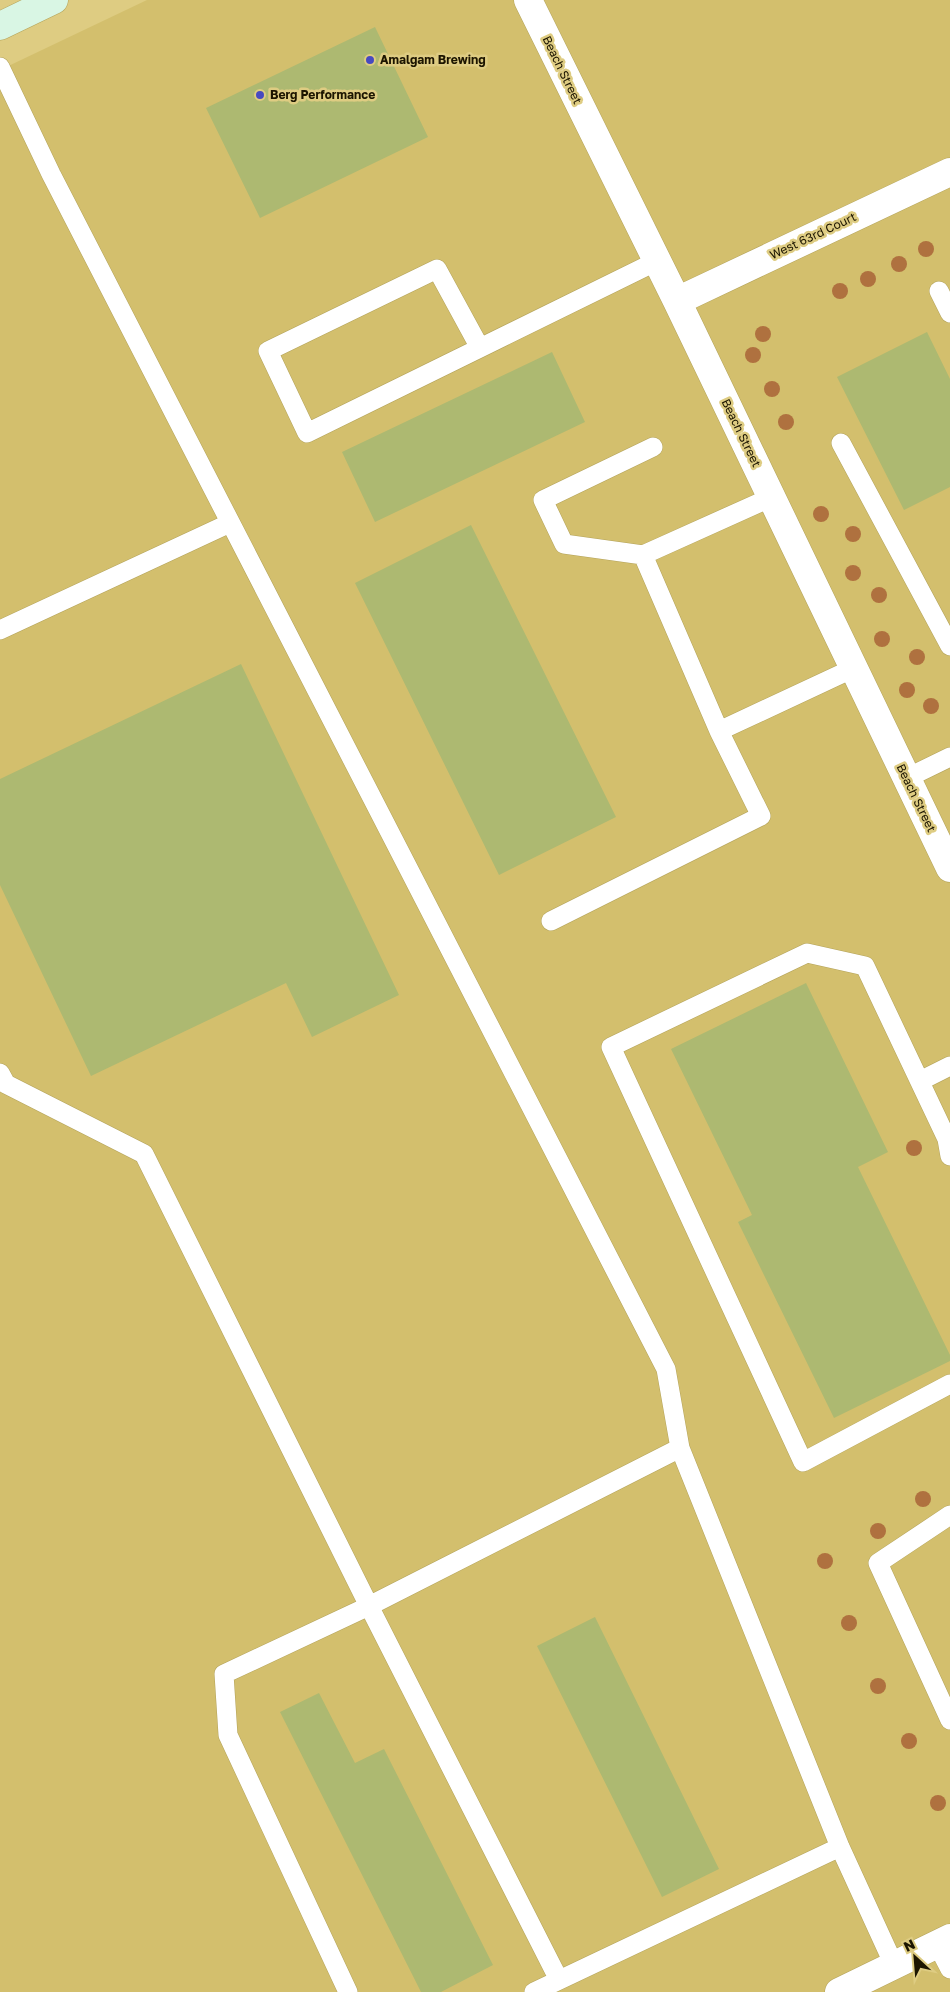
<svg xmlns="http://www.w3.org/2000/svg" width="950" height="1992" font-family="'Golos Text',sans-serif">
<style>
.built{fill:#d3bf6d}
.building{fill:#adb971}
.lines{fill:none;stroke-linecap:round;stroke-linejoin:round}
.lane-casing{stroke:#b4a35a;stroke-width:20}
.street-casing{stroke:#b4a35a;stroke-width:29}
.secondary-casing{stroke:#b4a35a;stroke-width:29}
.lane{stroke:#fff;stroke-width:19}
.street{stroke:#fff;stroke-width:28}
.secondary{stroke:#d9f6e4;stroke-width:28}
.tree{fill:#af713f}
.poi-dot{fill:#474ac0;stroke:#decc82;stroke-width:2}
.labels{text-anchor:middle;stroke-width:5;stroke-linejoin:round;paint-order:stroke}
.poi-label{font-size:12px;font-weight:bold;fill:#1c1500;stroke:#decc82;text-anchor:start}
.street-label{font-size:12px;fill:#1c1500;stroke:#decc82}
</style>
<rect width="100%" height="100%" fill="#decc82"/>
<!-- built -->
<path class="built" d="M147 0H950V1992H0V70Z"/>
<!-- building -->
<path class="building" d="M375 27 428 137 260 218 206 108Z
M927 332 950 379V487L904 510 837 377Z
M552 352 585 422 375 522 342 452Z
M471 525 616 817 499 875 355 583Z
M241 664 399 995 312 1037 286 983 91 1076 0 885V779Z
M806 983 888 1152 858 1167 950 1355V1361L834 1418 738 1222 752 1215 671 1049Z
M595 1617 719 1869 662 1897 537 1646Z
M319 1693 355 1763 384 1749 493 1965 441 1992H421L280 1712Z"/>
<g class="lines">
<!-- lane casing -->
<g class="lane-casing">
<path id="lane" d="M0 67 51 174 666 1369 680 1448
M939 291 950 313
M480 348 437 269 268 351 307 433 657 261
M841 443 950 646
M772 497 643 555 719 731 854 668
M643 555 564 544 543 500 653 447
M0 630 230 523
M907 778 950 757
M551 921 761 816 719 731
M0 1073 6 1084 144 1154 369 1606 559 1980
M920 1081 950 1066
M950 1156 947 1139 865 966 807 953 611 1047 803 1462 950 1384
M950 1515 878 1563 950 1720
M937 1944 950 1969
M348 1992 228 1735 224 1674 369 1606 680 1448 840 1847 894 1965
M534 1992 840 1847"/>
</g>
<!-- street casing -->
<g class="street-casing">
<path id="street" d="M528 0 677 301 950 868
M677 301 950 172
M839 1992 950 1938"/>
</g>
<!-- secondary casing -->
<g class="secondary-casing">
<path id="secondary" d="M0 26 54 0"/>
</g>
<!-- lane -->
<use href="#lane" class="lane"/>
<!-- street -->
<use href="#street" class="street"/>
<!-- secondary -->
<use href="#secondary" class="secondary"/>
</g>
<!-- trees -->
<g class="tree">
<circle cx="926" cy="249" r="8"/>
<circle cx="899" cy="264" r="8"/>
<circle cx="868" cy="279" r="8"/>
<circle cx="840" cy="291" r="8"/>
<circle cx="763" cy="334" r="8"/>
<circle cx="753" cy="355" r="8"/>
<circle cx="772" cy="389" r="8"/>
<circle cx="786" cy="422" r="8"/>
<circle cx="821" cy="514" r="8"/>
<circle cx="853" cy="534" r="8"/>
<circle cx="853" cy="573" r="8"/>
<circle cx="879" cy="595" r="8"/>
<circle cx="882" cy="639" r="8"/>
<circle cx="917" cy="657" r="8"/>
<circle cx="907" cy="690" r="8"/>
<circle cx="931" cy="706" r="8"/>
<circle cx="914" cy="1148" r="8"/>
<circle cx="923" cy="1499" r="8"/>
<circle cx="878" cy="1531" r="8"/>
<circle cx="825" cy="1561" r="8"/>
<circle cx="849" cy="1623" r="8"/>
<circle cx="878" cy="1686" r="8"/>
<circle cx="909" cy="1741" r="8"/>
<circle cx="938" cy="1803" r="8"/>
</g>
<!-- markers -->
<g class="poi-dot">
<circle cx="370" cy="60" r="5"/>
<circle cx="260" cy="95" r="5"/>
</g>
<g class="labels">
<!-- poi labels -->
<g class="poi-label">
<text x="380" y="64">Amalgam Brewing</text>
<text x="270" y="99">Berg Performance</text>
</g>
<!-- street labels -->
<g class="street-label">
<text transform="translate(562 70) rotate(64)" y="4">Beach Street</text>
<text transform="translate(813 236) rotate(-25)" y="4">West 63rd Court</text>
<text transform="translate(741 433) rotate(64)" y="4">Beach Street</text>
<text transform="translate(916 798) rotate(64)" y="4">Beach Street</text>
</g>
</g>
<!-- north arrow -->
<g transform="translate(915 1957) rotate(334)" stroke="#decc82" stroke-width="4" paint-order="stroke">
<path d="M0-4L9 19L0 12L-9 19Z" fill="#1c1500"/>
<text y="-8" font-size="14" font-weight="bold" text-anchor="middle" fill="#1c1500">N</text>
</g>
</svg>
